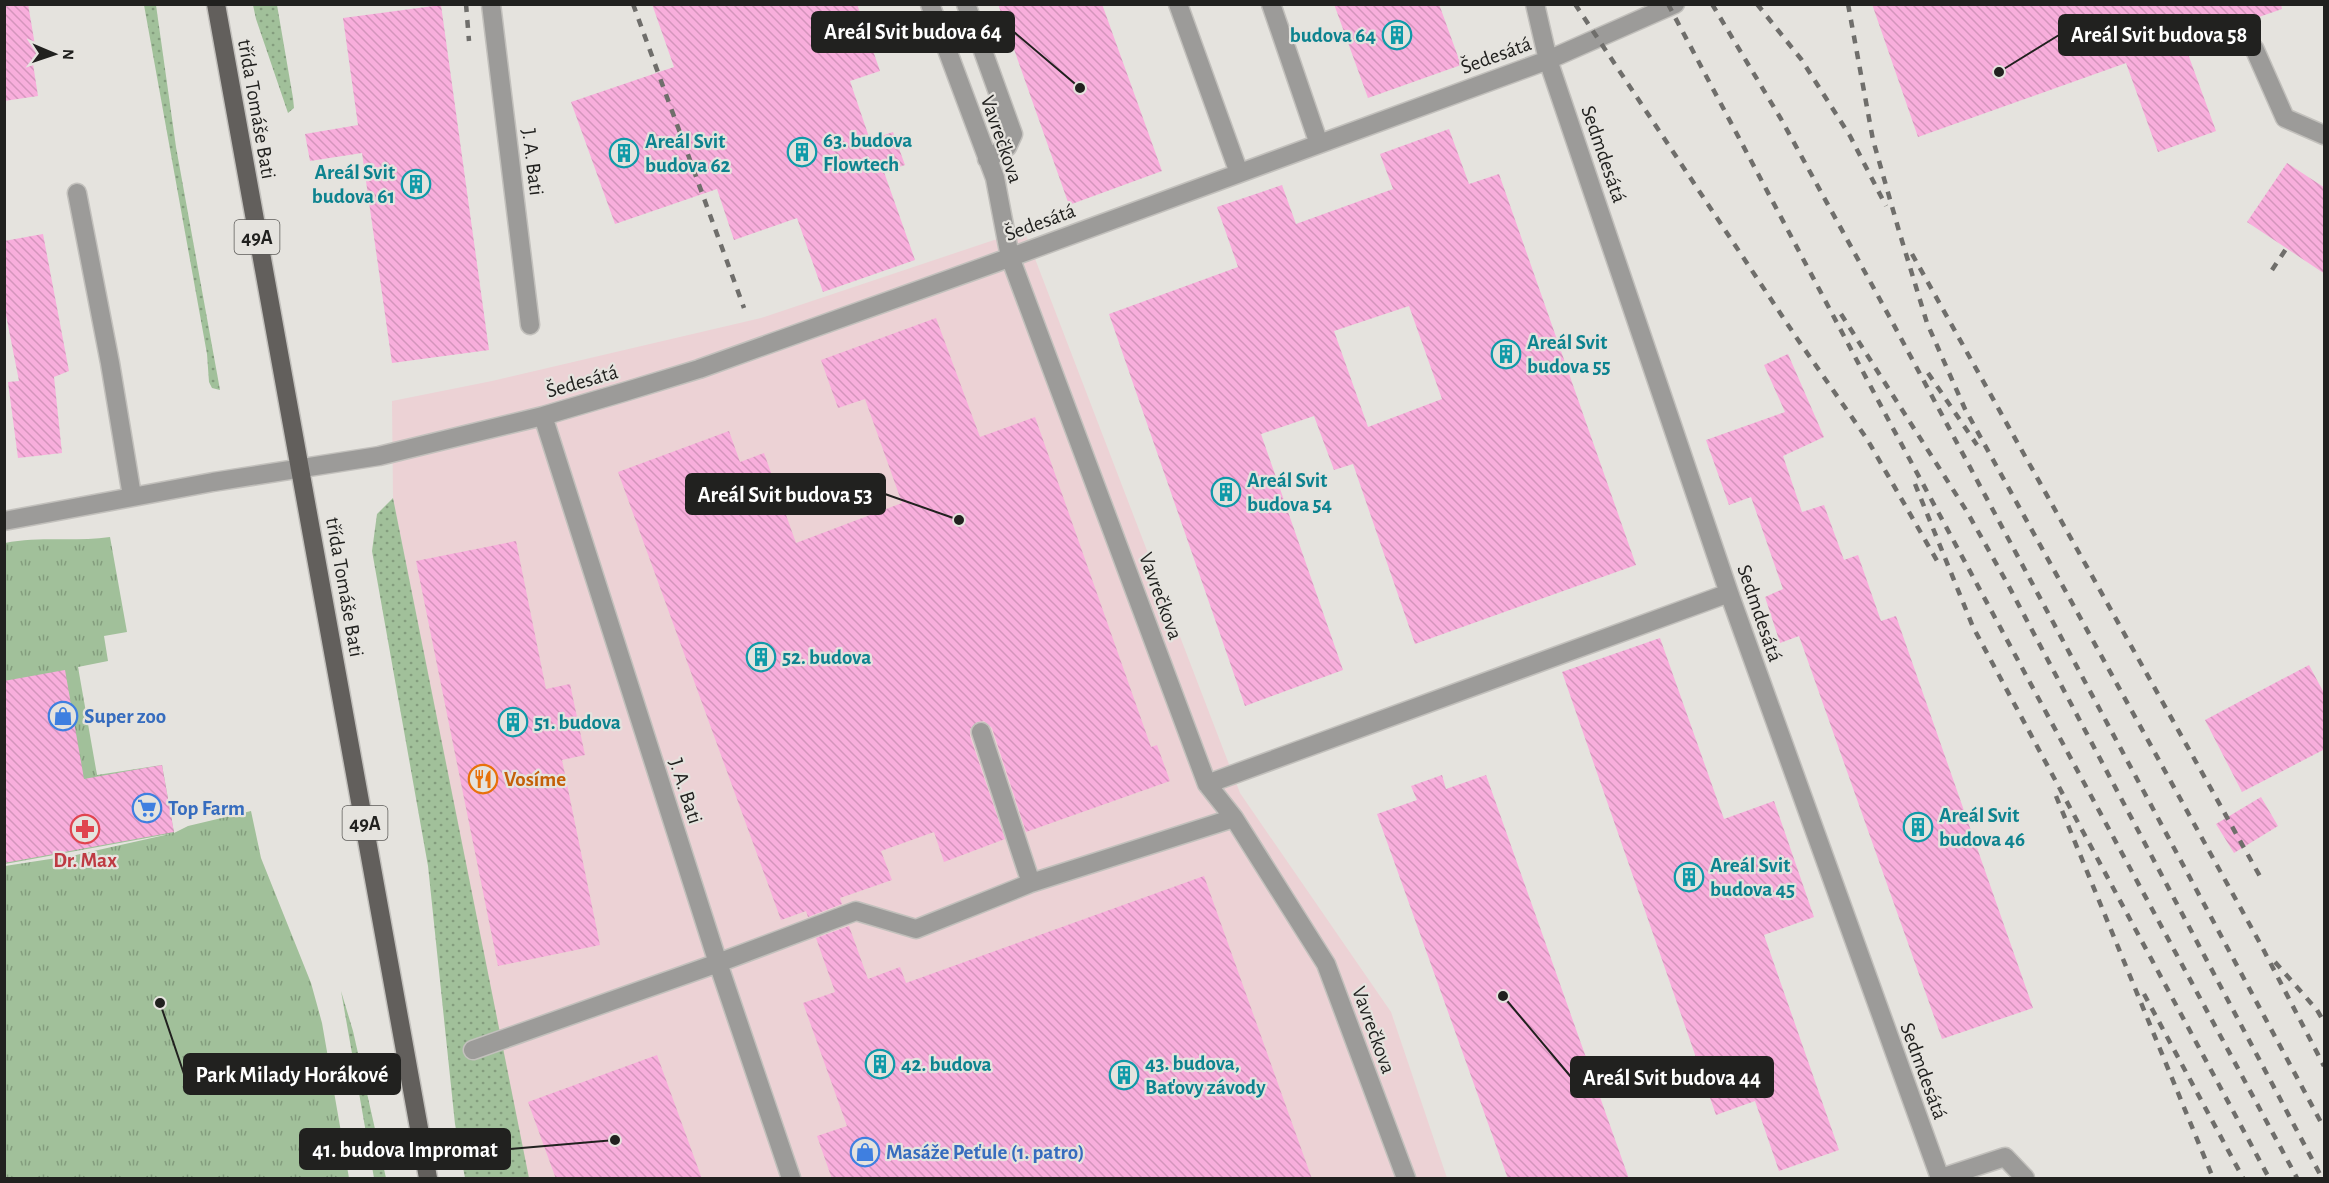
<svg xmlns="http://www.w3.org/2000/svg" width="2329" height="1183" font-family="'Alegreya Sans',sans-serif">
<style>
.commercial{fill:#ecd2d5}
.grass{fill:url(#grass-dots)}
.park{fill:url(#park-tufts)}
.building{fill:url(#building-back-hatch);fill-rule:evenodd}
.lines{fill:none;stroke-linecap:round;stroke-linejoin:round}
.minor-casing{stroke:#c2c0bc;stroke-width:21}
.major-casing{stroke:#c2c0bc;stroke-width:21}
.minor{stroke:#9c9b99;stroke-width:18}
.major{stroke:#625f5c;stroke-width:18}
.rail{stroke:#6f6e6b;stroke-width:4.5;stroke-dasharray:8 8;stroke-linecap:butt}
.labels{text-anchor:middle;stroke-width:4.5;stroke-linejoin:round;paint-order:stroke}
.shield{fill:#e5e3de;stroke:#5c5b58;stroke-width:1.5}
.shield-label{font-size:20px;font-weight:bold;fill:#21211f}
.culture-label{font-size:21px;font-weight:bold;fill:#0d838f;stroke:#e5e3de;text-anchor:start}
.street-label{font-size:21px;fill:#21211f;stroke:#e5e3de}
.shop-label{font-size:21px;font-weight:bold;fill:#366cbe;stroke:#e5e3de;text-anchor:start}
.food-label{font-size:21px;font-weight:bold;fill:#c56008;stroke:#e5e3de;text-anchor:start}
.health-label{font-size:21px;font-weight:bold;fill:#be3a42;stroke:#e5e3de}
.leader{fill:none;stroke:#21211f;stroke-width:2}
.callout-dot{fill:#21211f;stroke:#e5e3de;stroke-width:2}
.callout{fill:#21211f;stroke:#21211f;stroke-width:2}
.callout-label{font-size:22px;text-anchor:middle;font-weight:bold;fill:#fff}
</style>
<defs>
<pattern id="grass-dots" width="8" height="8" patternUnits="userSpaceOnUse" patternTransform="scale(1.5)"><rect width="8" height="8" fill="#a1c09a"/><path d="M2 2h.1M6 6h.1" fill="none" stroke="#839c7d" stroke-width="1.8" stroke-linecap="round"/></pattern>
<pattern id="park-tufts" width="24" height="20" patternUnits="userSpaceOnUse" patternTransform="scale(1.5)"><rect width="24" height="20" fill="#a1c09a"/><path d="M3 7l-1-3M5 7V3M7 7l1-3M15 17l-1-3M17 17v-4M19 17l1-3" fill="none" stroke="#839c7d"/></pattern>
<pattern id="building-back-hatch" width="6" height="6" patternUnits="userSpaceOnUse" patternTransform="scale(1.5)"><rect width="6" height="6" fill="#f8aedc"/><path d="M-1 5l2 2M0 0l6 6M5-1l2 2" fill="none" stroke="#d495bc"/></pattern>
</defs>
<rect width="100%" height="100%" fill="#e5e3de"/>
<!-- commercial -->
<path class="commercial" d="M1024 230 1240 793 1391 1012 1447 1178H527L393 498 392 401 492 381 761 318Z"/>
<!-- grass -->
<path class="grass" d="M144 5H156L176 147 220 390 212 388 209 382 207 354Z
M253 5H277L293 98 294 108 288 113 256 19Z
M393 498 529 1178H465L455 1124 428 866 372 551 377 514Z
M341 991 353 1031 386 1178H374Z"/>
<!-- park -->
<path class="park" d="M110 537 127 632 104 636 108 661 78 667 97 775 162 765 174 833 188 826 251 811 261 858 311 983 322 1023 349 1178H5V866L76 855 174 833 5 864V543C39 536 75 542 110 537Z"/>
<!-- building -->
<path class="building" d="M4 4H28L37 57 33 64 38 96 4 101Z
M652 4H857L880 71 850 81 870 140 893 132 905 165 884 172 915 260 823 292 797 218 734 240 717 189 615 224 571 102 674 67Z
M998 4H1102L1162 171 1069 205Z
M1334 4H1439L1461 65 1368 98Z
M1872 4H2281L2282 9 2184 43 2216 131 2158 152 2126 63 1918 137Z
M441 5 489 350 392 363 362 153 310 161 305 134 358 125 343 18Z
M1449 129 1469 184 1499 174 1636 565 1415 644 1353 464 1334 470 1314 416 1261 434 1343 670 1245 706 1109 314 1238 267 1217 207 1282 185 1296 224 1393 189 1380 154ZM1409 306 1442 399 1368 427 1334 331Z
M2287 163 2325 188V274L2247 222Z
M43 234 69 371 54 377 62 453 18 458 8 382 19 381 4 305V241Z
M936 318 980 437 1035 417 1151 747 1157 745 1170 781 1026 832 992 728 984 721 977 722 970 729V736L1005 839 944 862 934 832 881 851 892 880 840 898 842 904 808 917 806 911 781 920 618 472 729 431 740 462 764 453 796 543 902 503 865 399 838 408 821 360Z
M1788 354 1824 437 1783 456 1802 512 1824 505 1844 560 1858 555 1881 621 1896 616 2033 1008 1942 1039 1799 636 1780 643 1765 597 1783 589 1751 497 1729 505 1706 440 1785 412 1764 365Z
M516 541 546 689 570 684 585 755 562 760 600 945 498 966 416 561Z
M1660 638 1724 819 1774 801 1814 917 1764 935 1839 1150 1779 1171 1755 1101 1716 1115 1562 672Z
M2309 665 2325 695V749L2242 792 2205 720Z
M65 670 84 779 162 765 174 832 4 863V681Z
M1442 775 1446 789 1486 775 1629 1179H1508L1377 814 1417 800 1411 786Z
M2261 797 2278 826 2234 853 2216 824Z
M1204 876 1312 1179H832L817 1136 847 1126 803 1003 835 992 816 938 849 926 868 979 900 967 906 983Z
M657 1055 702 1179H556L528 1102Z"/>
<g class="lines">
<!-- minor casing -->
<g class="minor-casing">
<path id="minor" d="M491 4 530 325
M930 4 995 178 1010 257 1207 784 1234 818 1326 964 1406 1178
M966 4 1013 134 1007 147 987 159
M1178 4 1239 173
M1271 4 1319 144
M1535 4 1548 60 1729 593 1940 1178
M2254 48 2285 118 2324 135
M77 193 110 363 132 496
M543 416 718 963 791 1178
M4 521 213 482 379 456 543 416 624 392 699 369 1003 260 1548 60 1675 4
M981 732 1031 883 1234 818
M1207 784 1729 593
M473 1050 718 963 856 911 916 929 1031 883
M1941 1178 2005 1157 2025 1178"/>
</g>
<!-- major casing -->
<g class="major-casing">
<path id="major" d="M216 4 428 1178"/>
</g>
<!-- minor -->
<use href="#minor" class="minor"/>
<!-- major -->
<use href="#major" class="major"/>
<!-- rail -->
<path class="rail" d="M466 4 469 41
M633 4 744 308
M1575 4 1796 337 1867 439 1940 566
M1668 4 1889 421 2297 1178
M1712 4 1781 119 1889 316 2324 1128
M1757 4 1801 59 1850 136 1886 206
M1848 4 1873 140 1899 231 1927 323 1965 409 2261 945 2324 1066
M1912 254 2262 880
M2272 270 2286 249
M1841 314 1966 510 2006 581 2322 1178
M1928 373 1977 445
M1915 484 1973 627 2269 1178
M2056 796 2213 1178
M2275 962 2317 1010 2324 1022
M2144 994 2243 1178"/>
</g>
<!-- icons -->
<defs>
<g id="building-ring" transform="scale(1.5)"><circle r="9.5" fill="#e5e3de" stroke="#0f9aa8" stroke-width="1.5"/><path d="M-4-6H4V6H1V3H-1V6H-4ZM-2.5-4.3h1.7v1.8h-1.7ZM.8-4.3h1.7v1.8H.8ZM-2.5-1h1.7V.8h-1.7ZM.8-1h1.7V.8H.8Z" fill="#0f9aa8"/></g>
<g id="shop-ring" transform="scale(1.5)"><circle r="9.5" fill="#e5e3de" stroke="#3f7fe0" stroke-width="1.5"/><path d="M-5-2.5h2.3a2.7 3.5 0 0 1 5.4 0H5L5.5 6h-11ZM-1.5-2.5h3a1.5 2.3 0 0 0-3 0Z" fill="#3f7fe0"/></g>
<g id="restaurant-ring" transform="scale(1.5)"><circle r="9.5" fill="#e5e3de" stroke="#e8710a" stroke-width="1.5"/><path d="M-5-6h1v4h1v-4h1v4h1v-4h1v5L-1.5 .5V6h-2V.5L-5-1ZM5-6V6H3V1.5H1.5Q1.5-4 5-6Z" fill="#e8710a"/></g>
<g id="supermarket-ring" transform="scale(1.5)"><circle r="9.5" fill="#e5e3de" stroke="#3f7fe0" stroke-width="1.5"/><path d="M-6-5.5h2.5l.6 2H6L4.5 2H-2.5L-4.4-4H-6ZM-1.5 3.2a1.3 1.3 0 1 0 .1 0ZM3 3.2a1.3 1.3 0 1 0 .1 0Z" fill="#3f7fe0"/></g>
<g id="pharmacy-ring" transform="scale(1.5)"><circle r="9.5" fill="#e5e3de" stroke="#e0444e" stroke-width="1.5"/><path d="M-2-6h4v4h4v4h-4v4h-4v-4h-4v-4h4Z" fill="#e0444e"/></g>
</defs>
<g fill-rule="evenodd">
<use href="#building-ring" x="1397" y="35"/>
<use href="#building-ring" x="802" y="152"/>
<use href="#building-ring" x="624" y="153"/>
<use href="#building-ring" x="416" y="184"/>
<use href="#building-ring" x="1506" y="354"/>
<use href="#building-ring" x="1226" y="492"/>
<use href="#building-ring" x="761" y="657"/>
<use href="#shop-ring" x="63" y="716"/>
<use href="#building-ring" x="513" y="722"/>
<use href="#restaurant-ring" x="483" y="779"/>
<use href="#supermarket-ring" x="147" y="808"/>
<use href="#building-ring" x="1918" y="827"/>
<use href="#pharmacy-ring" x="85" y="829"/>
<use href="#building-ring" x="1689" y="877"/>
<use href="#building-ring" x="880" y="1064"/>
<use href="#building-ring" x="1124" y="1075"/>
<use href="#shop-ring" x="865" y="1152"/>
</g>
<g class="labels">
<!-- shield labels -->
<g class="shield">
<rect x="234.5" y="220" width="45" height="34" rx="4.5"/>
<rect x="342.5" y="806" width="45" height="34" rx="4.5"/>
</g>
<g class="shield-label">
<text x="257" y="244">49A</text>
<text x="365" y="830">49A</text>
</g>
<!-- culture labels -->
<g class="culture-label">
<text x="1376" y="42" text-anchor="end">budova 64</text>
<text x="823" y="147">63. budova<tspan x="823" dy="24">Flowtech</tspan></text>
<text x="645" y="148">Areál Svit<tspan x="645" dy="24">budova 62</tspan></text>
<text x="395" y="179" text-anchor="end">Areál Svit<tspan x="395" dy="24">budova 61</tspan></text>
<text x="1527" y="349">Areál Svit<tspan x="1527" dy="24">budova 55</tspan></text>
<text x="1247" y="487">Areál Svit<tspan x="1247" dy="24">budova 54</tspan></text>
<text x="782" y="664">52. budova</text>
<text x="534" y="729">51. budova</text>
<text x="1939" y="822">Areál Svit<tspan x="1939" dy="24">budova 46</tspan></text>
<text x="1710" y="872">Areál Svit<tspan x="1710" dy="24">budova 45</tspan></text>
<text x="1145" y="1070">43. budova,<tspan x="1145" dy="24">Baťovy závody</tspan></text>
<text x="901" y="1071">42. budova</text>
</g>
<!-- street labels -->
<g class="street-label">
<text transform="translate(1496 55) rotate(-20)" y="7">Šedesátá</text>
<text transform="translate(257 109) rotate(80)" y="7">třída Tomáše Bati</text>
<text transform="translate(1002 139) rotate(71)" y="7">Vavrečkova</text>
<text transform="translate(1604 154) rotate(71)" y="7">Sedmdesátá</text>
<text transform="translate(533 162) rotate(83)" y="7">J. A. Bati</text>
<text transform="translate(1040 222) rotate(-20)" y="7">Šedesátá</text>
<text transform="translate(582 381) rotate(-16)" y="7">Šedesátá</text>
<text transform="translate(345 587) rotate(80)" y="7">třída Tomáše Bati</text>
<text transform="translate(1161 596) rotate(70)" y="7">Vavrečkova</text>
<text transform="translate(1760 613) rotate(71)" y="7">Sedmdesátá</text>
<text transform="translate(686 791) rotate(72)" y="7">J. A. Bati</text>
<text transform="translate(1374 1030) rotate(70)" y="7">Vavrečkova</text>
<text transform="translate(1924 1071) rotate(70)" y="7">Sedmdesátá</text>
</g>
<!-- shop labels -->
<g class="shop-label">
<text x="84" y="723">Super zoo</text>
<text x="168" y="815">Top Farm</text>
<text x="886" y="1159">Masáže Peťule (1. patro)</text>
</g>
<!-- food labels -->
<g class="food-label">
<text x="504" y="786">Vosíme</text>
</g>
<!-- health labels -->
<g class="health-label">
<text x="85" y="867">Dr. Max</text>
</g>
</g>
<!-- callouts -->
<path class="leader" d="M1080 88L1014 32M1999 72L2059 35M959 520L885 494M160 1003L184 1074M1503 996L1571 1077M615 1140L510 1149"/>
<g class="callout-dot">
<circle cx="1080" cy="88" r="6"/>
<circle cx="1999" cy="72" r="6"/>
<circle cx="959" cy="520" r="6"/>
<circle cx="160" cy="1003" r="6"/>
<circle cx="1503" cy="996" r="6"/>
<circle cx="615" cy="1140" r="6"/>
</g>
<g class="callout">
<rect x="812" y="12" width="202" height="40" rx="6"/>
<rect x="2059" y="15" width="201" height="40" rx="6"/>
<rect x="686" y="474" width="199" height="40" rx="6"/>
<rect x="184" y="1054" width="216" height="40" rx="6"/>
<rect x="1571" y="1057" width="202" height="40" rx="6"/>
<rect x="300" y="1129" width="210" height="40" rx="6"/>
</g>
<g class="callout-label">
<text x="913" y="39">Areál Svit budova 64</text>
<text x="2159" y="42">Areál Svit budova 58</text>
<text x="785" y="502">Areál Svit budova 53</text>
<text x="292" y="1082">Park Milady Horákové</text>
<text x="1672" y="1085">Areál Svit budova 44</text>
<text x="405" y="1157">41. budova Impromat</text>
</g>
<!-- border -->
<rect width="2329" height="1183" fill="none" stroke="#21211f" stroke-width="12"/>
<!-- north arrow -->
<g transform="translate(54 54) rotate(92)" stroke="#e5e3de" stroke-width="4.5" paint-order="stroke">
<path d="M0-4.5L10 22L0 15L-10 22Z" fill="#21211f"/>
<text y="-9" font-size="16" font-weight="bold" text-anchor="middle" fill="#21211f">N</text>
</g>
</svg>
